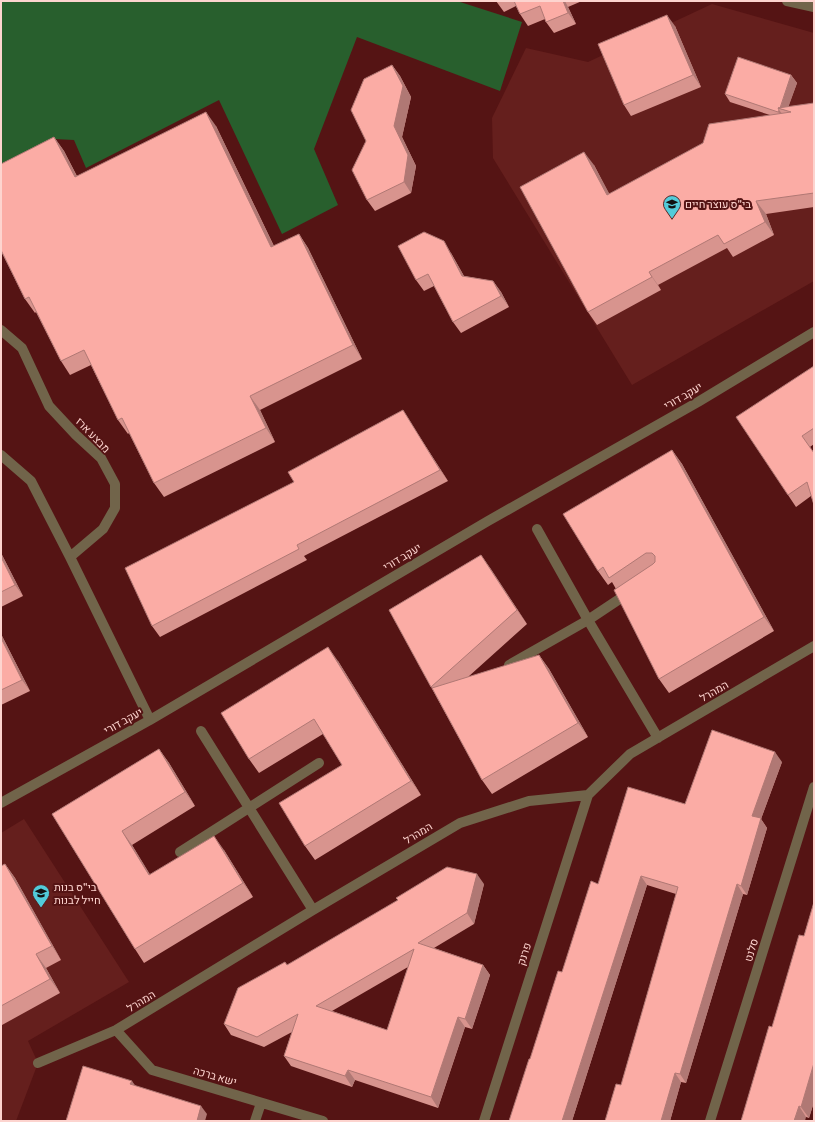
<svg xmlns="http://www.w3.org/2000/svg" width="815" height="1122" font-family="'Crimson Pro',Heebo,serif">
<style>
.built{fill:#651f1d}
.green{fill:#285f2d}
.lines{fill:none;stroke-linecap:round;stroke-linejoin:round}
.minor{stroke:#71644a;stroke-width:10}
.wall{fill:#d8948e;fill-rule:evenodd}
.shaded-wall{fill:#b07874}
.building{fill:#fbaca5;stroke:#b07874;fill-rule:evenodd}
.labels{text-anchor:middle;stroke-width:4;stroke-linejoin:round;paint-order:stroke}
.poi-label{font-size:11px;fill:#fdd4cf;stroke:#551414;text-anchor:start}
.street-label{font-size:11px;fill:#fdd4cf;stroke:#551414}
</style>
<rect width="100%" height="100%" fill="#551414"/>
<!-- built -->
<path class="built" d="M712 4 814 33V281L632 385 493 158 492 118 526 48 588 62Z
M24 819 129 982 28 1041 38 1063 16 1121H1V833Z"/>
<!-- green -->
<path class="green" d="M1 1H457L522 22 500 91 357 37 314 149 338 205 282 234 219 100 86 168 74 140 54 139 1 167Z"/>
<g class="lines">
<!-- minor -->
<path class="minor" d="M787 1 814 7
M1 330 22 348 49 406 76 435 101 458 115 484V508L103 529 70 557
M1 455 31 481 70 557 150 720
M537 529 588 620 658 738
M509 665 588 620 630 592
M201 731 313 910
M1 803 150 720 488 521 698 402 814 332
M180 852 319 763
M116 1030 152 1070 323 1121
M38 1063 116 1030 313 910 460 823 529 801 588 795 630 754 814 646
M255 1121 261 1103
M484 1121 588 795
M710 1121 814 787"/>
</g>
<!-- wall -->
<path class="wall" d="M496 1H582L568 7 576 24 554 33 546 22 545 19 528 26 520 14 516 6 504 12Z
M675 26 701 87 631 116 624 105Z
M392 65 400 76 411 97 402 137 416 166 411 193 375 211 367 200 366 141Z
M791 75 797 83 788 107 814 103V207L766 214 774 235 733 257 727 248 658 285 661 290 597 325 588 312 594 165 609 194 770 115 730 102 725 94Z
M216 126 274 246 299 234 308 248 362 359 260 410 275 442 164 497 154 483 129 433 128 434 118 420 91 365 70 375 61 361 36 312 35 313 25 299 2 253H1V164L54 137 64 151 77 176Z
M451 253 464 276 493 281 501 292 509 307 461 333 453 322 434 286 424 291 416 280Z
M814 366V444L810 447 814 453V505L811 496 796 507 788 495Z
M410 422 448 481 304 556 307 560 160 637 152 626 294 482Z
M672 450 682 464 774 631 669 693 659 679 616 589 612 582 608 585 598 571Z
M1 553 23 596 1 607Z
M481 555 527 624 468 677 539 655 549 669 588 737 492 794 482 780 389 610Z
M1 634 30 691 1 705Z
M338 661 421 795 315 860 305 846 342 765 323 734 259 773 249 759Z
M159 749 169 763 195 806 132 845 150 875 224 850 253 897 144 963 135 949 52 814Z
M782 762 761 819 767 828 747 895 743 894 686 1083 681 1082 670 1121H605L621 1085 676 894 647 885 572 1121H509L530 1059 562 972 598 884 685 804Z
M5 864 15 878 61 960 46 968 60 993 2 1025H1V866Z
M484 884 474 924 434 948 483 965 490 975 472 1029 465 1027 438 1108 355 1080 352 1087 291 1066 284 1056 292 1032 264 1047 231 1035 224 1024 287 965ZM408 967 387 1030 332 1011Z
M814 902V1102L809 1118 806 1117 741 1121 772 1027 804 936Z"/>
<!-- shaded-wall -->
<path class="shaded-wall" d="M563 1H565L568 7 576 24 568 13Z
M667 15 675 26 701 87 693 75Z
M392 65 400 76 411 97 402 137 416 166 411 193 404 182 394 126Z
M791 75 797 83 787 111 780 109Z
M779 110 785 117 784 120 778 112Z
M206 112 216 126 281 261 271 247Z
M54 137 64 151 84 191 75 177Z
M584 152 594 165 617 208 607 195Z
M756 201 766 214 774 235 765 222Z
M299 234 308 248 362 359 353 345Z
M444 241 451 253 470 287 462 276Z
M649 272 658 285 661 290 652 277Z
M493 281 501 292 509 307 501 296Z
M250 396 260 410 275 442 266 428Z
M403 410 410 422 448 481 440 470Z
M672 450 682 464 774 631 764 617Z
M1 553 23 596 15 585 1 557Z
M481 555 491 569 527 624 517 610Z
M1 634 30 691 22 680 1 638Z
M328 647 338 661 421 795 411 781Z
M539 655 549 669 588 737 578 723Z
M159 749 169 763 195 806 185 792Z
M775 752 782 762 761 819 767 828 747 895 741 886 752 816Z
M122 831 132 845 159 889 149 875Z
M214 836 224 850 253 897 243 883Z
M5 864 15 878 61 960 52 946Z
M477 874 484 884 474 924 467 913Z
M641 876 647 885 572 1121H562Z
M737 884 743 894 686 1083 680 1074Z
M36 954 46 968 60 993 50 979Z
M483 965 490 975 472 1029 465 1019Z
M458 1017 465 1027 438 1108 431 1097Z
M814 1063V1102L809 1118 801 1107Z
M348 1070 355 1080 352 1087 345 1076Z
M675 1073 681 1082 670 1121H661Z
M132 1081 137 1088 130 1084Z
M201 1106 207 1114 205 1121H197Z
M799 1106 806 1117 805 1121H794Z"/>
<!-- building -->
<path class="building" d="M514 1H563L568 13 546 22 540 6 520 14Z
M667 15 693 75 624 105 598 44Z
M738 57 791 75 780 108H778L779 110 778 112 725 94Z
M392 65 403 86 394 126 408 155 404 182 367 200 352 170 366 141 351 110 364 79Z
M814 103V193L756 201 765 222 724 244 718 235 649 272 652 277 588 312 520 187 584 152 607 195 703 143 709 124 791 112 778 108Z
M206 112 271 247 299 234 353 345 250 396 266 428 154 483 122 418 118 420 84 350 61 361 29 297 25 299 1 250V164L54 137 75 177Z
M424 232 444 241 462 276 493 281 501 296 453 322 428 274 416 280 398 246Z
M814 366V428L802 436 814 453V505L807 482 788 495 736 417Z
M403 410 440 470 297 545 299 549 152 626 125 568 294 482 288 472Z
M672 450 764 617 659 679 614 590 653 564 655 562V556L652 553H646L609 578 603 567 598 571 563 514Z
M481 555 517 610 431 687 389 610Z
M1 557 15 585 1 592Z
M1 638 22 680 1 690Z
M328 647 411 781 305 846 279 803 342 765 314 719 249 759 221 713Z
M539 655 578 723 482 780 432 688Z
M712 730 775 752 752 816 761 818 741 886 737 884 680 1074 675 1073 661 1121H605L616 1084 621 1085 678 887 641 876 562 1121H509L529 1059H530L558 971 562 972 591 881 598 884 628 787 685 804Z
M159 749 185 792 122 831 149 875 214 836 243 883 135 949 52 814Z
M5 864 52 946 36 954 50 979 1 1006V866Z
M447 867 477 874 467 913 418 943 483 965 465 1019 458 1017 431 1097 348 1070 345 1076 284 1056 298 1014 257 1037 224 1024 238 988 285 962 287 965 398 900 396 898ZM414 949 387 1030 316 1006Z
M814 902V1063L801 1107 799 1106 794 1121H741L769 1026 772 1027 799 935 804 936Z
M83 1066 132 1081 130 1084 201 1106 197 1121H66Z"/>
<!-- icons -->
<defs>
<g id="school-pin" transform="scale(0.9)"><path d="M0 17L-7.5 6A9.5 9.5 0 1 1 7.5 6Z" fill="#52cbd9" stroke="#551414"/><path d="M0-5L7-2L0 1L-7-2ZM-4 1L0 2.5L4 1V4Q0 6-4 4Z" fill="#111"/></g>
</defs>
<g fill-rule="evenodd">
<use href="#school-pin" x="672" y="204"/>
<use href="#school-pin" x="41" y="893"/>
</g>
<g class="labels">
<!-- poi labels -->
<g class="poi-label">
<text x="685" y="208">בי"ס עוצר חיים</text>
<text x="54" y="891">בי"ס בנות<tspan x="54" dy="13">חייל לבנות</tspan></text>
</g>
<!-- street labels -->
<g class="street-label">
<text transform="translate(683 396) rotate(-30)" y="4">יעקב דורי</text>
<text transform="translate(93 435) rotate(46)" y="4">מבצע ארז</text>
<text transform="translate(402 557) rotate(-31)" y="4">יעקב דורי</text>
<text transform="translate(714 691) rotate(-30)" y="4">המהרל</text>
<text transform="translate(123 721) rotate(-29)" y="4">יעקב דורי</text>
<text transform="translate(418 833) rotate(-31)" y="4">המהרל</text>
<text transform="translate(751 950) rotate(-73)" y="4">סלנט</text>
<text transform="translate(524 954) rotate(-72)" y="4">פרנק</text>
<text transform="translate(141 1001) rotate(-31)" y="4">המהרל</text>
<text transform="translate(215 1076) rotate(16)" y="4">ישא ברכה</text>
</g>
</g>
<!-- border -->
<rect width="815" height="1122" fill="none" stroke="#fdd4cf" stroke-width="4"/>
</svg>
